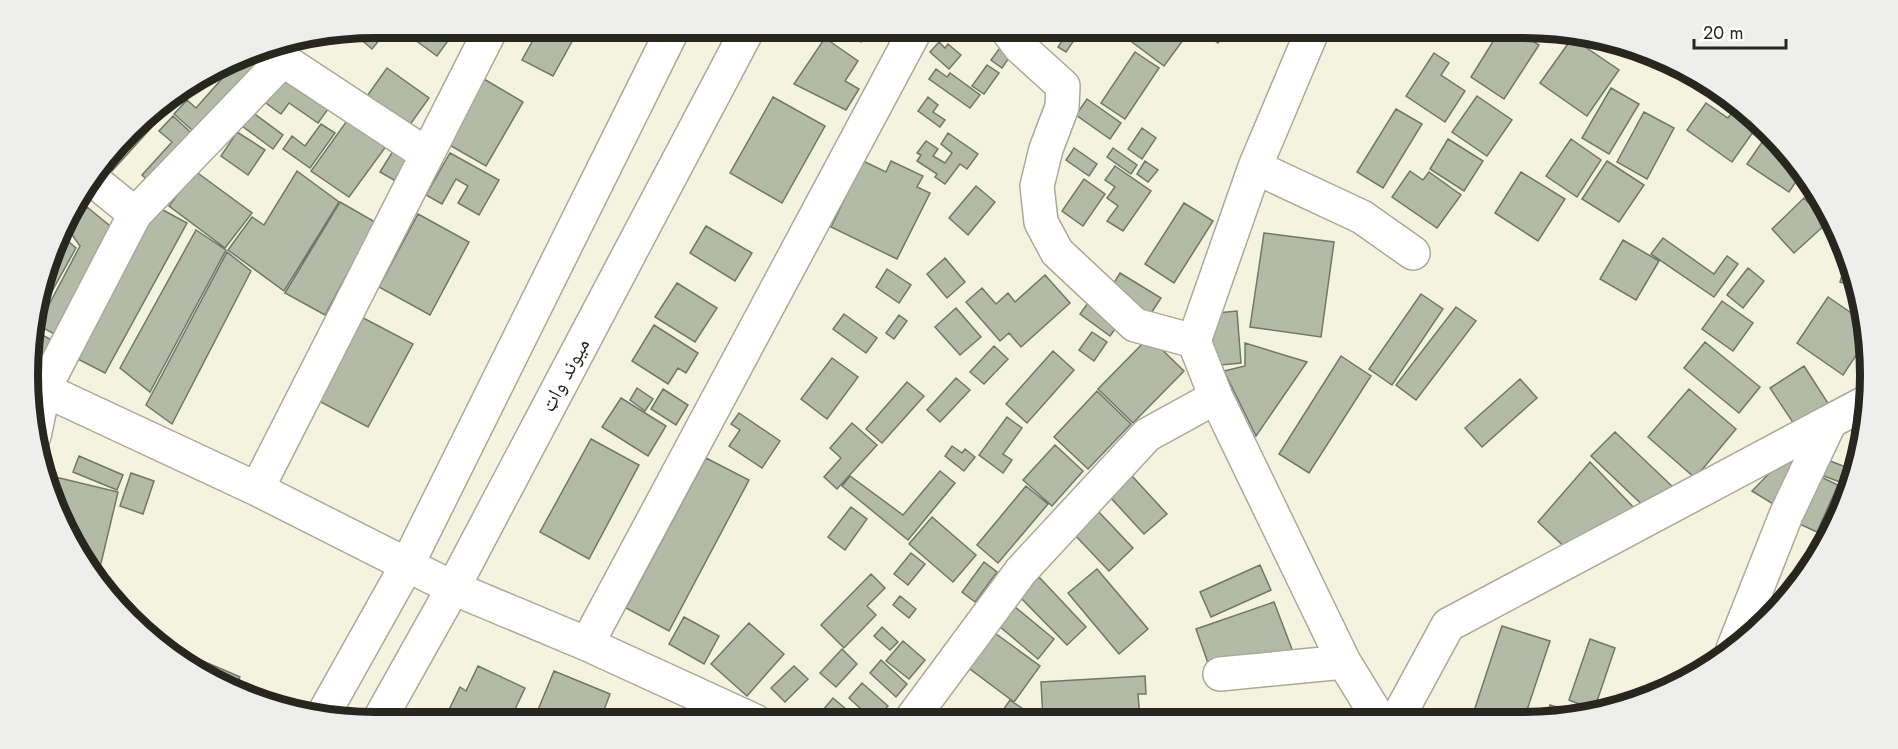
<svg xmlns="http://www.w3.org/2000/svg" width="1898" height="749" font-family="Jost,'Noto Naskh Arabic',sans-serif">
<style>
.building{fill:#b3baa8;stroke:#727868;stroke-width:1.5}
.lines{fill:none;stroke-linecap:round;stroke-linejoin:round}
.minor-casing{stroke:#aaaa98;stroke-width:36}
.major-casing{stroke:#aaaa98;stroke-width:36}
.minor{stroke:#fff;stroke-width:33}
.major{stroke:#fff;stroke-width:33}
.labels{text-anchor:middle;stroke-width:6;stroke-linejoin:round;paint-order:stroke}
.street-label{font-size:21px;fill:#272720;stroke:#fff}
.rim{fill:none;stroke:#272720;stroke-width:8}
</style>
<rect width="100%" height="100%" fill="#f3f3e0"/>
<!-- building -->
<path class="building" d="M374 27H390L372 49 351 31Z
M412 27H458L437 56 407 34Z
M509 27H580L553 76 522 60 533 40Z
M837 27H870L861 42Z
M948 27H964L955 35Z
M968 27H989L977 38Z
M1051 27H1083L1066 52 1058 47 1062 41 1048 31Z
M1143 27H1176L1186 36 1164 66 1132 42Z
M1206 27H1230L1218 43 1202 32Z
M1425 27H1449L1443 37Z
M1502 27H1510L1539 45 1504 99 1471 77Z
M825 38 858 61 845 81 859 89 846 110 794 84Z
M1572 38 1619 70 1587 116 1540 83Z
M1614 39 1647 55 1642 62 1611 44Z
M1005 41 1015 49 1002 68 991 60Z
M939 42 945 48 948 44 961 55 949 69 930 52Z
M253 51 268 63 201 138 174 114 187 100 196 108 227 73 223 69Z
M1135 52 1159 68 1125 119 1101 103Z
M1434 53 1449 63 1441 75 1465 91 1445 122 1406 96Z
M987 65 999 73 984 94 972 86Z
M387 68 429 98 409 126 367 96Z
M936 69 947 77 950 73 980 95 970 108 929 79Z
M284 77 328 109 318 123 289 103 281 114 266 103Z
M484 79 523 102 486 166 446 143Z
M194 85 169 112 160 105Z
M1611 88 1639 104 1609 154 1582 138Z
M1477 96 1512 120 1487 156 1452 132Z
M773 97 825 126 782 203 730 173Z
M928 97 938 105 933 112 945 120 940 127 918 111Z
M1087 99 1121 123 1110 139 1076 115Z
M1706 103 1728 118 1739 103 1758 125 1732 162 1687 130Z
M154 108 162 116 112 171 104 164 146 113Z
M1396 109 1422 124 1383 188 1357 172Z
M252 112 283 135 273 149 242 126Z
M1644 112 1674 128 1647 179 1617 162Z
M173 116 199 140 156 188 142 175 172 142 159 131Z
M349 118 387 145 349 197 311 171Z
M321 124 335 133 310 168 283 149 292 136 305 146Z
M1142 128 1156 138 1142 159 1128 149Z
M237 132 265 150 248 175 221 156Z
M948 133 978 154 967 169 960 164 945 184 935 177 937 174 917 161 921 155 917 153 926 141 938 149 933 156 945 163 952 153 941 144Z
M1767 135 1801 174 1789 192 1747 164Z
M1448 139 1483 161 1464 191 1430 169Z
M1571 139 1601 160 1577 197 1546 176Z
M1074 148 1097 164 1089 176 1066 160Z
M1113 148 1137 165 1131 174 1107 157Z
M393 151 412 163 399 183 380 172Z
M450 153 499 180 479 215 458 203 468 186 456 179 442 204 426 195Z
M863 161 886 172 891 161 923 176 917 187 930 193 897 259 831 227Z
M1145 161 1158 170 1148 182 1137 174Z
M1607 161 1644 185 1619 222 1582 199Z
M1115 166 1151 191 1123 231 1107 221 1118 206 1107 198 1115 187 1105 180Z
M195 171 252 213 225 248 169 206Z
M297 171 339 202 284 291 228 250 252 217 264 225Z
M1410 171 1423 180 1429 172 1461 195 1437 228 1392 197Z
M1521 172 1565 199 1538 241 1495 213Z
M1084 179 1105 194 1083 226 1062 211Z
M976 186 995 202 968 235 949 218Z
M76 198 86 207 69 228 65 226Z
M1804 198 1827 223 1794 253 1772 229Z
M340 202 375 222 325 315 285 293Z
M1184 203 1213 221 1174 283 1145 264Z
M87 207 115 230 58 336 32 322 36 310 44 314 80 246 70 232Z
M163 210 187 223 105 373 68 354 137 228Z
M418 214 469 242 430 315 379 287Z
M706 226 752 253 735 281 690 253Z
M196 230 226 250 150 392 120 368Z
M1264 233 1334 242 1321 337 1250 327Z
M62 236 76 248 41 311 37 309Z
M1663 238 1714 274 1727 256 1738 264 1714 297 1651 254Z
M1623 240 1659 261 1636 300 1600 279Z
M227 252 251 271 172 424 146 405Z
M945 258 965 282 947 298 927 274Z
M1846 263 1853 286 1840 282Z
M1748 268 1764 281 1743 308 1727 295Z
M887 269 911 285 899 303 876 287Z
M1120 273 1161 298 1148 318 1107 294Z
M1045 275 1070 303 1021 347 1009 333 1000 341 966 302 982 288 996 304 1008 293 1015 302Z
M677 283 717 308 695 342 655 317Z
M1421 294 1443 309 1392 385 1369 369Z
M1828 297 1866 323 1868 329 1867 339 1843 375 1797 343Z
M1722 301 1753 323 1733 351 1702 329Z
M1088 303 1118 325 1110 336 1080 314Z
M1456 307 1476 321 1416 400 1396 385Z
M956 308 981 337 960 355 935 327Z
M350 311 413 344 368 427 315 399Z
M1237 311 1241 363 1211 366 1206 314Z
M844 314 877 338 866 353 833 329Z
M899 315 907 321 894 339 886 333Z
M654 325 698 353 686 373 678 368 668 384 632 361Z
M30 328 55 342 40 370 31 365Z
M1092 332 1107 342 1094 361 1079 350Z
M1149 337 1184 371 1133 423 1098 389Z
M1705 342 1760 387 1739 413 1684 368Z
M1245 343 1307 362 1256 436 1224 371 1245 366Z
M994 346 1008 359 984 384 970 372Z
M1053 351 1074 370 1027 423 1006 404Z
M1341 356 1371 376 1309 473 1279 454Z
M832 358 858 377 827 419 801 399Z
M1804 366 1833 411 1800 433 1770 388Z
M956 378 970 390 940 422 927 410Z
M1520 379 1537 398 1482 447 1465 428Z
M907 382 924 396 882 443 866 429Z
M637 388 653 399 645 411 630 400Z
M663 389 688 405 676 425 651 409Z
M1689 389 1736 429 1695 478 1648 437Z
M1097 391 1131 424 1088 469 1054 437Z
M621 398 666 426 648 456 602 427Z
M739 413 780 441 762 468 729 446 740 430 731 424Z
M1007 417 1022 428 1003 454 1012 460 1003 473 979 455Z
M852 423 877 445 837 489 824 477 841 458 830 448Z
M1862 428 1860 449 1853 433Z
M1615 432 1676 490 1653 515 1591 456Z
M591 439 639 465 589 559 540 532Z
M1055 445 1083 471 1052 506 1023 480Z
M952 446 962 453 965 449 975 457 964 471 945 456Z
M1790 452 1803 461 1783 510 1752 491Z
M79 456 123 475 117 490 73 472Z
M706 458 749 480 669 631 626 608Z
M1825 459 1856 471 1859 462 1850 486 1819 474Z
M1590 462 1639 513 1572 554 1538 522Z
M940 471 955 483 908 540 842 486 850 476 903 515Z
M131 473 154 481 143 514 120 506Z
M47 475 118 492 97 580 85 567Z
M1817 475 1838 485 1817 532 1795 522Z
M1132 476 1167 514 1144 534 1110 497Z
M1026 486 1048 504 998 563 977 545Z
M851 507 867 519 845 550 828 537Z
M1096 509 1133 548 1109 571 1072 532Z
M932 517 976 555 953 582 909 544Z
M911 553 925 564 908 585 894 574Z
M984 562 997 572 975 602 962 592Z
M1260 565 1271 590 1211 617 1200 592Z
M1097 569 1148 629 1119 654 1068 593Z
M871 574 885 588 867 606 876 615 844 648 821 625Z
M1039 577 1086 627 1067 645 1019 596Z
M900 596 916 609 909 618 893 605Z
M1274 602 1295 657 1209 666 1196 629Z
M1015 607 1054 639 1038 659 999 626Z
M684 617 719 636 704 664 669 644Z
M749 623 784 654 747 696 711 664Z
M1502 626 1550 641 1524 719H1500L1474 711Z
M882 627 898 642 890 650 874 636Z
M988 628 1040 666 1014 702 962 663Z
M1590 639 1615 648 1594 710 1569 700Z
M903 641 925 660 909 679 886 661Z
M842 649 857 664 836 687 820 673Z
M189 655 240 677 236 686 186 662Z
M881 660 907 684 896 697 870 673Z
M478 666 525 688 509 722H443L460 687 466 691Z
M794 666 808 679 785 702 771 688Z
M554 671 610 694 600 721 533 722Z
M1145 676 1146 694H1138L1140 718 1043 720 1041 682Z
M862 683 888 706 874 721 849 698Z
M833 698 860 721H823L818 716Z
M1010 700 1039 720H996Z
M1550 705 1584 714 1569 719H1546Z"/>
<g class="lines">
<!-- minor casing -->
<g class="minor-casing">
<path id="minor" d="M1005 27 1020 47 1063 86 1062 107 1046 149 1037 186 1041 222 1057 252 1135 325 1194 341
M1314 27 1255 167 1194 341 1216 397 1344 662 1379 719
M1255 167 1362 217 1413 253
M92 179 135 214
M32 384 257 489 453 588 587 644 755 721
M34 436 44 389 135 214 283 60 426 154
M257 489 492 27
M587 644 917 27
M1733 649 1786 515 1830 422
M1220 674 1344 662
M1397 719 1448 625 1863 404
M910 721 1021 571 1147 435 1216 397"/>
</g>
<!-- major casing -->
<g class="major-casing">
<path id="major" d="M323 715 407 565 674 27
M378 722 453 588 749 27"/>
</g>
<!-- minor -->
<use href="#minor" class="minor"/>
<!-- major -->
<use href="#major" class="major"/>
</g>
<g class="labels">
<!-- street labels -->
<g class="street-label">
<text transform="translate(565 375) rotate(-62)" y="7">میوند واټ</text>
</g>
</g>
<!-- crop -->
<path d="M0 0H1898V749H0ZM375 38H1523A337 337 0 0 1 1860 375V375A337 337 0 0 1 1523 712H375A337 337 0 0 1 38 375V375A337 337 0 0 1 375 38Z" fill="#eeeeed" fill-rule="evenodd"/>
<path class="rim" d="M375 38H1523A337 337 0 0 1 1860 375V375A337 337 0 0 1 1523 712H375A337 337 0 0 1 38 375V375A337 337 0 0 1 375 38Z"/>
<!-- scale -->
<path d="M1694 39v9h92v-9" fill="none" stroke="#272720" stroke-width="3"/>
<text x="1703" y="39" font-size="18" fill="#272720" stroke="#ffffff" stroke-width="4.5" paint-order="stroke">20 m</text>
</svg>
